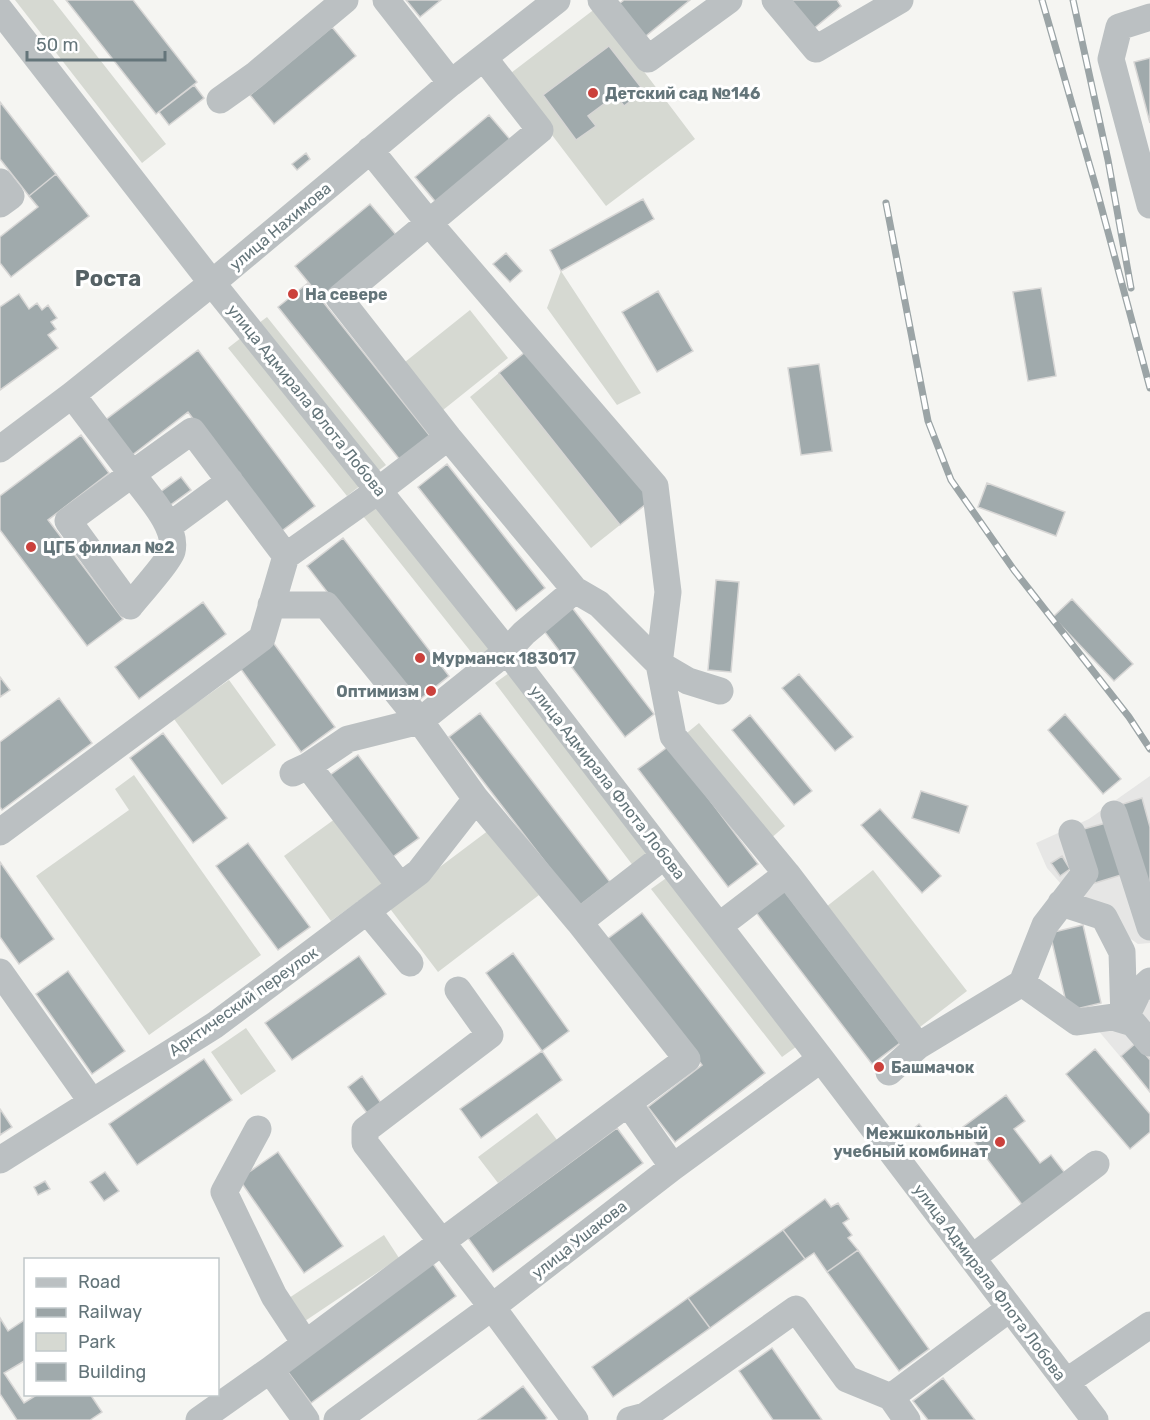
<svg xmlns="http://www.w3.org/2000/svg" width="1150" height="1420" font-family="Rubik,sans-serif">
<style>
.built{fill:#e6e6e5}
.green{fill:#d6d9d2;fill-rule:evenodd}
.building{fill:#a0aaac;stroke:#d7d6d5;stroke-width:1.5}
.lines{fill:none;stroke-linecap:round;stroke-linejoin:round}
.minor{stroke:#bbc0c2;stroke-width:27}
.rail-casing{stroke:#9ba4a6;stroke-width:7}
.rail{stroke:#fff;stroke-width:4.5;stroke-dasharray:14;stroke-linecap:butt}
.poi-dot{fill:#cb413c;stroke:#fff;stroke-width:2}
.labels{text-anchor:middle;stroke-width:6;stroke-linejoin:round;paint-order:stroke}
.poi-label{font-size:16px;font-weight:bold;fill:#64757a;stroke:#fff;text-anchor:start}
.street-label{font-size:16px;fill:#64757a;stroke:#fff}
.district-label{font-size:22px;font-weight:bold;fill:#556165;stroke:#fff}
</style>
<rect width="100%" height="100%" fill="#f5f5f2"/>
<!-- built -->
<path class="built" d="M1150 776V943L1138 944 1076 901 1047 868 1036 843 1089 819Z
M1150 994V1092L1097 1029Z"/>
<!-- green -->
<path class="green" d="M15 0H53L166 144 142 163Z
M596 8 695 139 606 206 507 76ZM609 46 643 92 624 106 616 95 588 116 596 126 576 140 543 95Z
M561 271 641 393 617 405 547 308Z
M470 310 508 358 438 414 400 366Z
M267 317 386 465 374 474 255 326Z
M246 334 365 482 347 496 228 348Z
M499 373 620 525 591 548 470 397Z
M381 502 496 648 479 662 363 516Z
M513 670 652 853 634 867 495 683Z
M229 680 276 745 222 785 174 719Z
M699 723 785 826 769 840 682 737Z
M134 775 261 955 149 1035 36 876 129 810 115 789Z
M339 816 386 881 331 921 284 856Z
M489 830 539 895 438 972 388 906Z
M873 870 967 991 920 1027 826 907Z
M669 876 800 1044 782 1057 651 889Z
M246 1028 276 1071 241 1095 211 1052Z
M537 1113 557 1140 498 1183 478 1157Z
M384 1235 399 1258 305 1321 289 1298Z"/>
<!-- building -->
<path class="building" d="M66 0H133L197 82 156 114Z
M406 0H441L420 17Z
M624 0H690L641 40 615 7Z
M787 0H837L841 6 812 30Z
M332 27 356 56 274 124 250 95Z
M609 46 644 91 624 106 616 95 588 116 596 126 576 140 543 95Z
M1150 58V123L1134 62Z
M194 85 204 98 169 125 159 112Z
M0 102 56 174 29 196 0 159Z
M489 115 514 144 439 206 415 177Z
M306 153 310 159 297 170 292 164Z
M56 174 89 216 11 277 0 263V237L38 207 29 196Z
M643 199 654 219 561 271 550 250Z
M370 204 397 236 322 299 295 266Z
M506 253 522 271 510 282 493 264Z
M308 283 430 436 400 460 278 307Z
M1041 288 1056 376 1028 381 1013 292Z
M658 291 693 351 657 372 622 312Z
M19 294 29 309 37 303 42 310 48 305 57 318 51 322 56 329 48 335 58 348 0 390V307Z
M529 349 651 500 620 525 499 373Z
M198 350 315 506 279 533 188 412 131 456 104 421Z
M819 364 832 451 801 455 788 368Z
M81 435 109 473 48 520 123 619 87 646 0 530V496Z
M447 464 545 588 516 611 418 487Z
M181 477 191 490 169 506 159 493Z
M987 483 1065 512 1056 536 978 507Z
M343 538 449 676 414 704 307 566Z
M716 580 739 582 731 672 708 670Z
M1072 599 1133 664 1114 681 1053 617Z
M203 602 226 634 139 699 115 667Z
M570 605 654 714 625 737 541 627Z
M272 641 335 727 301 752 238 665Z
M799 674 853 737 835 751 782 688Z
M0 677 10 690 0 697Z
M59 698 92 743 2 810 0 807V742Z
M480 713 610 882 579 906 449 737Z
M1065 714 1121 779 1103 794 1048 730Z
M750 715 812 791 794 805 732 730Z
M163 733 227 818 193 843 130 758Z
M669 746 758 864 728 887 638 769Z
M358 755 419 838 387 861 326 778Z
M921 791 968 806 959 833 912 818Z
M1142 798 1150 827V897L1123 804Z
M880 809 941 876 922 893 861 825Z
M1106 823 1121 875 1095 883 1080 830Z
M248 843 310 927 278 950 216 866Z
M1062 856 1070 869 1060 876 1051 863Z
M0 862 54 939 19 964 0 937Z
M783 889 900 1043 872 1064 755 911Z
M642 913 765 1073 675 1142 648 1107 702 1065 606 940Z
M1083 925 1101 1003 1068 1011 1050 933Z
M513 953 569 1031 542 1051 486 973Z
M359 956 386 994 292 1060 265 1023Z
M68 971 125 1051 92 1074 36 994Z
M1136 1043 1150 1060V1092L1121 1056Z
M1095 1049 1150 1114V1132L1130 1149 1066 1074Z
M542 1051 562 1080 481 1138 460 1109Z
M204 1059 232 1100 137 1165 109 1124Z
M362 1076 381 1103 367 1113 348 1087Z
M1006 1095 1025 1121 1014 1129 1040 1163 1051 1155 1068 1177 1026 1210 963 1127Z
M0 1109 12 1127 0 1135Z
M919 1124 928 1135 922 1140 913 1129Z
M617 1128 643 1163 493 1272 468 1238Z
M278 1152 343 1246 304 1273 239 1179Z
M105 1172 119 1191 104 1201 90 1182Z
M45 1181 50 1189 38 1195 34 1187Z
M825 1199 831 1207 838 1203 849 1219 843 1223 852 1235 848 1238 858 1250 827 1272 814 1253 805 1259 783 1230Z
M783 1230 805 1259 710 1328 688 1298Z
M858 1250 929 1349 899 1371 827 1272Z
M431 1261 456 1296 311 1403 285 1368Z
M688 1298 710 1328 613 1397 592 1367Z
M0 1318 8 1331 26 1319V1360L4 1373 24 1403 38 1394H90L102 1412 90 1420H17L0 1394Z
M772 1348 822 1420H773L739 1371Z
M943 1378 975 1420H928L913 1401Z
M523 1386 547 1418 545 1420H478Z"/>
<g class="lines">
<!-- minor -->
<path class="minor" d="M386 0 451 83
M601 0 648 59 729 0
M775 0 816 49 900 0
M0 10 212 283 507 651 821 1059 1095 1420
M1150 17 1119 27 1111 59 1150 205
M484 58 540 130 339 298 448 437 575 590 599 604 659 664 673 736 787 874
M220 100 255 75 345 0
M370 150 429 223 655 486 668 592 659 664 688 681 720 691
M0 182 11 196 0 204
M72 395 132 474 192 431 286 556
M0 449 72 395 212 283 451 83 557 0
M132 474C146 494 178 526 172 551 170 560 138 596 130 606L68 521Z
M169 526 230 481
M271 605H326L420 721 348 739 308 766 293 773
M308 766 400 886
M1114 814 1150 927
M0 832 262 638 286 556 379 490 448 437
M1061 903 1104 917 1122 952 1124 1020
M367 911 410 963
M579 922 664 856
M719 926 787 874 918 1046 889 1072
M0 972 92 1102
M1022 983 1077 1022 1113 1017 1133 1023 1150 1043
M458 990 490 1035 365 1130V1143L492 1307 575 1420
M1125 1019 1138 992 1150 981
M918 1046 1022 983 1045 925 1085 873 1072 833
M628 1103 673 1167
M258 1129 224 1192 274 1296 305 1343
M0 1160 215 1025 419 872 476 799 420 721 507 651 524 633 575 590
M972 1258 1096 1164
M270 1370 306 1420
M1066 1382 1150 1325
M891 1397 907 1420
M199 1420 270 1370 687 1059 579 922 476 799
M337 1420 492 1307 673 1167 821 1059
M630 1420 645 1416 796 1309 847 1379 891 1397 1009 1309"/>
<!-- rail casing -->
<g class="rail-casing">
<path id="rail" d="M1042 0 1097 191 1150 388
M1073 0 1108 160 1131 288
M886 203 928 421 951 480 1014 570 1129 717 1150 749"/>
</g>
<!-- rail -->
<use href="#rail" class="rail"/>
</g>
<!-- markers -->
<g class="poi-dot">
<circle cx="593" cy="93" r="6"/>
<circle cx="293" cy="294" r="6"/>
<circle cx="31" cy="547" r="6"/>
<circle cx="420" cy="658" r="6"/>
<circle cx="431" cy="691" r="6"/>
<circle cx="879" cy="1067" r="6"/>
<circle cx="1000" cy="1142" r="6"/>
</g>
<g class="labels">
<!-- poi labels -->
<g class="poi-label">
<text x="605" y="99">Детский сад №146</text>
<text x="305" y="300">На севере</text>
<text x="43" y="553">ЦГБ филиал №2</text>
<text x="432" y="664">Мурманск 183017</text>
<text x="419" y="697" text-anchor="end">Оптимизм</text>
<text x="891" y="1073">Башмачок</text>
<text x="988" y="1139" text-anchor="end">Межшкольный<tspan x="988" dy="18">учебный комбинат</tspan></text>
</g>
<!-- street labels -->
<g class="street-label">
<text transform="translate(280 226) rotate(-40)" y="6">улица Нахимова</text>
<text transform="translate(307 400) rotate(51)" y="6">улица Адмирала Флота Лобова</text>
<text transform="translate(608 782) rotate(52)" y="6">улица Адмирала Флота Лобова</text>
<text transform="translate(243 1001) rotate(-35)" y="6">Арктический переулок</text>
<text transform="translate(579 1239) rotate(-38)" y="6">улица Ушакова</text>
<text transform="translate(990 1282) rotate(53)" y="6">улица Адмирала Флота Лобова</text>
</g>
<!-- district labels -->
<g class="district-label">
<text x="108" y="286">Роста</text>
</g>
</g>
<!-- legend -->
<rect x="24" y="1258" width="195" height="138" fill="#ffffff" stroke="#c1c8ca" stroke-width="1.5"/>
<rect x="36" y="1278" width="30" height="9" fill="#bbc0c2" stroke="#c1c8ca" stroke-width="1.5"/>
<text x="78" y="1288" font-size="18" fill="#64757a">Road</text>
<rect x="36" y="1308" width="30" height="9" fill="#9ba4a6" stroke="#c1c8ca" stroke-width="1.5"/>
<text x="78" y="1318" font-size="18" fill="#64757a">Railway</text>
<rect x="36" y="1333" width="30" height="18" fill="#d6d9d2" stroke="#c1c8ca" stroke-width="1.5"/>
<text x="78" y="1348" font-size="18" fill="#64757a">Park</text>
<rect x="36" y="1363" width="30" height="18" fill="#a0aaac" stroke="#c1c8ca" stroke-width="1.5"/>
<text x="78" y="1378" font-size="18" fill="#64757a">Building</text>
<!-- scale -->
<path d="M27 51v9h138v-9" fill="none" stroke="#64757a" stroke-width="3"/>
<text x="36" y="51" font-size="18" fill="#64757a" stroke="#ffffff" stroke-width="4.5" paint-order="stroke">50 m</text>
</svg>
